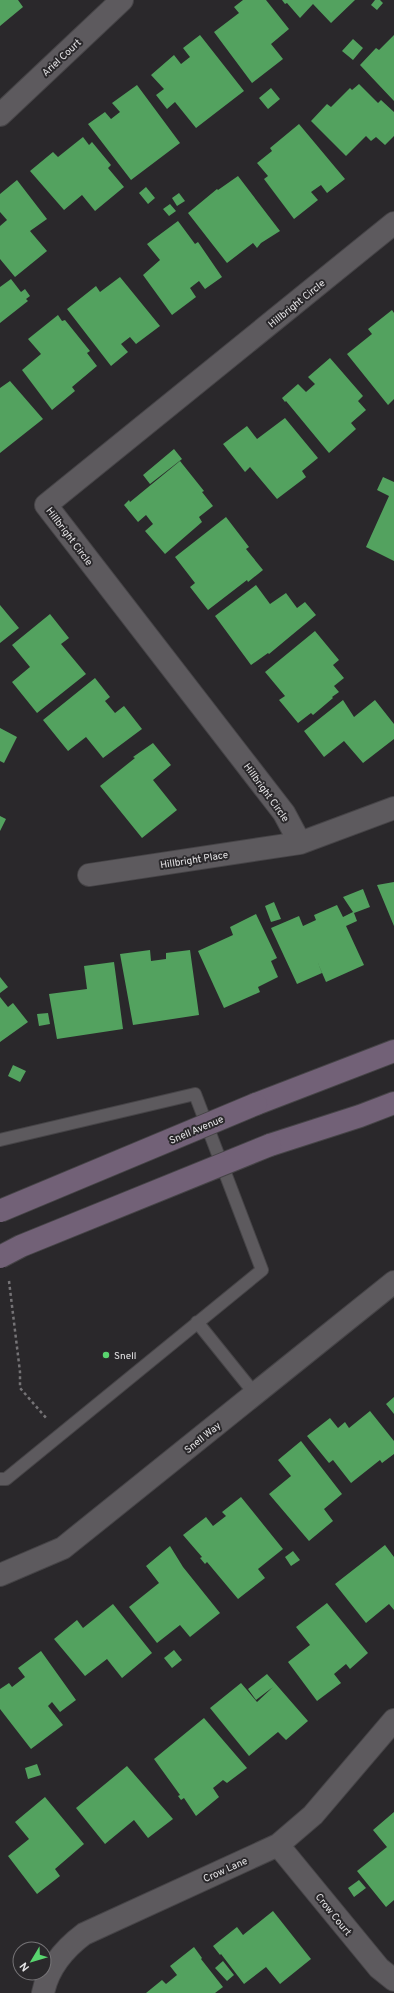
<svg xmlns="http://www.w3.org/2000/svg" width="394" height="1993" font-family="Overpass,sans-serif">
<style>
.building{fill:#53a25f}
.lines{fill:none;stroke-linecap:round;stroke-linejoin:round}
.service-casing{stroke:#464447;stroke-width:14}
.minor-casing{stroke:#464447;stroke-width:24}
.secondary-casing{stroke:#464447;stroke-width:24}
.path{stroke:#757376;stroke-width:2.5;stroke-dasharray:3 3;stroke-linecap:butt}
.service{stroke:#5d5a5e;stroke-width:12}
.minor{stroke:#5d5a5e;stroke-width:22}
.secondary{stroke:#726177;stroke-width:22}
.secondary-bridge-casing{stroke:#464447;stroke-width:24;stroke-linecap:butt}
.secondary-bridge{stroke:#726177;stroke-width:22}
.poi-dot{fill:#59d56f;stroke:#2a282b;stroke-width:1.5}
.labels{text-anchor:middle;stroke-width:4;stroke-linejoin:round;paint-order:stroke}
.street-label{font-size:10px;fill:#e7e6e8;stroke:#2a282b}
.poi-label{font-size:10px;fill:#e7e6e8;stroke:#2a282b;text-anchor:start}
</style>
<rect width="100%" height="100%" fill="#2a282b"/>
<!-- building -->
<path class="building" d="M0 0H18L23 7 0 26Z
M243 0H266L289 29 271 44 283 59 252 83 214 32 239 13 234 7Z
M282 0H355L331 23 313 4 300 18 287 3 285 4Z
M375 0H380L383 3 377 10 371 5Z
M200 35 244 91 196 128 175 102 167 109 156 95 164 89 151 75 174 55 181 64 190 57 183 48Z
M394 35V101L360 65 376 48 379 50Z
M353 39 363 48 353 60 342 51Z
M359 84 378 103 381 100 394 112V136L385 145 376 137 371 141 366 136 346 156 311 121 327 104 331 107 350 88 352 90Z
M137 85 180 143 131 180 88 124 105 112 111 119 120 112 112 103Z
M271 88 280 99 268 109 259 98Z
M299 124 345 179 327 193 321 185 311 192 318 200 294 219 264 179 268 176 257 163 272 151 270 148Z
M83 137 89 145 92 142 111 165 108 168 124 187 95 211 82 195 64 210 30 171 53 152 58 157Z
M238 176 280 231 261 243 257 248 253 243 227 263 188 213 217 189 218 190Z
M17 180 47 219 30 231 47 251 15 277 0 259V226L7 220 0 212V194Z
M146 187 155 198 148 204 139 193Z
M179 193 185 201 177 206 172 198Z
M170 204 176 211 169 216 163 209Z
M178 221 195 244 198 242 222 277 205 289 199 281 190 288 196 297 172 315 143 275 160 260 147 244Z
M120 277 160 326 136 344 130 337 121 344 128 352 111 366 67 309 96 286 100 292Z
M11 279 21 292 25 289 30 296 26 299 28 301 0 323V287Z
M392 310 394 313V399L388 405 347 354 372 334 368 329Z
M58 315 62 321 65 320 90 351 87 353 97 366 72 387 75 391 52 410 22 370 41 354 28 339Z
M330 358 363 396 358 401 366 410 351 423 356 429 329 453 286 401 285 402 282 398 298 384 306 392 315 384 308 377Z
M10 381 43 419 0 453V388Z
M285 418 318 458 302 471 306 477 277 499 250 467 245 472 223 444 247 426 257 439Z
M174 449 182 459 150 484 143 475Z
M180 461 204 491 202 492 213 506 199 517 202 522 165 554 145 531 153 524 146 515 138 522 124 505 129 500 130 502Z
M383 477 394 482V561L366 547 389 496 377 490Z
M226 517 249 547 246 549 263 570 248 582 247 580 208 610 190 587 195 583 175 557Z
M256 585 270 604 286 593 297 608 305 602 316 615 269 654 268 653 251 665 215 616Z
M0 605 19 628 0 643Z
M50 614 69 638 61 644 86 674 37 713 12 682 30 667 12 645Z
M315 631 339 660 333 665 344 678 334 686 339 692 332 697 333 698 313 715 311 713 298 723 279 700 285 696 265 672Z
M95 678 110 697 105 701 115 713 124 706 142 729 103 758 86 737 68 751 43 720Z
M343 700 354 717 375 700 394 724V739L363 763 344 741 324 757 304 731Z
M0 728 17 737 4 763 0 761Z
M153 743 171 765 153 780 177 810 142 838 100 786 135 758 133 757Z
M0 816 6 819 0 831Z
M394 882V926L377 885Z
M363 889 370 907 354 913 357 921 346 926 364 965 326 982 317 961 322 973 297 984 271 928 299 916 303 926 316 920 314 915 337 905 343 917 353 912 343 897Z
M274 902 281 919 271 922 265 906Z
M256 914 277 958 271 961 278 977 258 987 260 992 224 1008 198 951 233 935 230 927Z
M150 950 151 961 166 959V953L190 950 199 1015 133 1025 120 954Z
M114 962 123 1029 57 1039 49 994 87 989 84 966Z
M0 977 8 987 0 993Z
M0 997 8 1007 13 1003 28 1022 0 1042Z
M48 1013 50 1024 39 1026 37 1014Z
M13 1065 26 1071 20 1082 8 1076Z
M394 1397V1414L386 1404Z
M370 1411 394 1441V1454L382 1463 380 1460 351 1483 333 1460 329 1463 307 1436 330 1418 338 1428 345 1422 349 1428Z
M301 1441 342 1494 324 1509 333 1521 309 1541 269 1494 291 1476 278 1460Z
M241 1497 283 1549 258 1569 265 1578 238 1599 207 1562 205 1564 200 1558 202 1557 183 1535 206 1517 213 1526 226 1516 222 1512Z
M385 1545 394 1557V1610L389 1604 366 1623 335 1584Z
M170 1546 183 1567 220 1613 190 1637 180 1625 157 1643 129 1607 159 1583 146 1566Z
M293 1551 300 1560 291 1566 285 1557Z
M327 1603 368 1653 350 1669 346 1664 334 1674 341 1683 317 1701 288 1662 310 1645 296 1627Z
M113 1604 152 1653 122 1678 107 1659 85 1676 54 1639 77 1620 83 1628Z
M174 1650 182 1660 172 1668 164 1658Z
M41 1651 76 1700 60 1712 52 1702 48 1706 63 1725 31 1749 0 1709V1689L9 1683 12 1687 25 1677 18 1668Z
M267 1674 308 1721 286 1740 278 1732 249 1756 210 1708 241 1683 257 1702 273 1687 256 1700 248 1689Z
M204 1718 247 1768 227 1783 223 1780 213 1788 219 1797 196 1816 184 1798 181 1800 178 1796 180 1795 154 1759Z
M37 1764 41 1775 28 1779 25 1768Z
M127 1766 173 1819 148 1838 134 1820 105 1844 76 1808Z
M45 1797 84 1844 55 1869 60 1876 37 1894 8 1856 29 1839 15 1822Z
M394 1812V1900L386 1907 357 1871 387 1847 373 1830Z
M359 1880 366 1888 354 1897 348 1888Z
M273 1911 311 1959 280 1984 266 1967 244 1984 221 1954 220 1955 213 1946 237 1927 243 1935Z
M194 1947 202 1958 201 1959 223 1987 215 1993H146L162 1980 166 1984 177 1975 170 1966Z
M223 1961 234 1975 227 1981 215 1968Z"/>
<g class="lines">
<!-- service casing -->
<g class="service-casing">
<path id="service" d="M0 1140 195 1094 262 1270 6 1479H0
M197 1322 255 1394"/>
</g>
<!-- minor casing -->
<g class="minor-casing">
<path id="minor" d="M0 115 122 0
M300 843 284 813 46 505 394 223
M89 875 300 843 394 808
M0 1575 63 1548 394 1282
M278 1845 379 1968 394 1980
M43 1993C48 1968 64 1949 84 1934L278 1845 313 1815 394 1720"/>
</g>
<!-- secondary casing -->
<g class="secondary-casing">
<path id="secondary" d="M256 1104 394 1051
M270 1145 360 1116 394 1103"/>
</g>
<!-- path -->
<path class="path" d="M9 1281 20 1372V1388L47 1419"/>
<!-- service -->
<use href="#service" class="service"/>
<!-- minor -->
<use href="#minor" class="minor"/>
<!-- secondary -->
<use href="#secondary" class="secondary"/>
<!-- secondary-bridge casing -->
<g class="secondary-bridge-casing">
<path id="secondary-bridge" d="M0 1211 256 1104
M0 1257 21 1246 270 1145"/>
</g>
<!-- secondary-bridge -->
<use href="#secondary-bridge" class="secondary-bridge"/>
</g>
<!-- markers -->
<circle class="poi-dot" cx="106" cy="1355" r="4"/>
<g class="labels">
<!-- street labels -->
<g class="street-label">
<text transform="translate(61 57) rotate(-43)" y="4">Ariel Court</text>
<text transform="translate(296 303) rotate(-39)" y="4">Hillbright Circle</text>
<text transform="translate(70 536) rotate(53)" y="4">Hillbright Circle</text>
<text transform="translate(267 792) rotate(54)" y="4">Hillbright Circle</text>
<text transform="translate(194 859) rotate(-9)" y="4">Hillbright Place</text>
<text transform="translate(196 1129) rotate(-23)" y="4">Snell Avenue</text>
<text transform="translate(202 1437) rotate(-39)" y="4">Snell Way</text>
<text transform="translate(225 1869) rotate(-24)" y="4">Crow Lane</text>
<text transform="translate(334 1914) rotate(51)" y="4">Crow Court</text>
</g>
<!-- poi labels -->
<g class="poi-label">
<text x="114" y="1359">Snell</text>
</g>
</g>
<!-- north arrow -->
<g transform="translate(32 1961) rotate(232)"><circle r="19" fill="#2a282b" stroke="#767477"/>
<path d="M0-3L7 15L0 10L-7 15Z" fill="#59d56f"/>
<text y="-6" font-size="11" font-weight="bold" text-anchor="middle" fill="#e7e6e8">N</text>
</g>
</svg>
